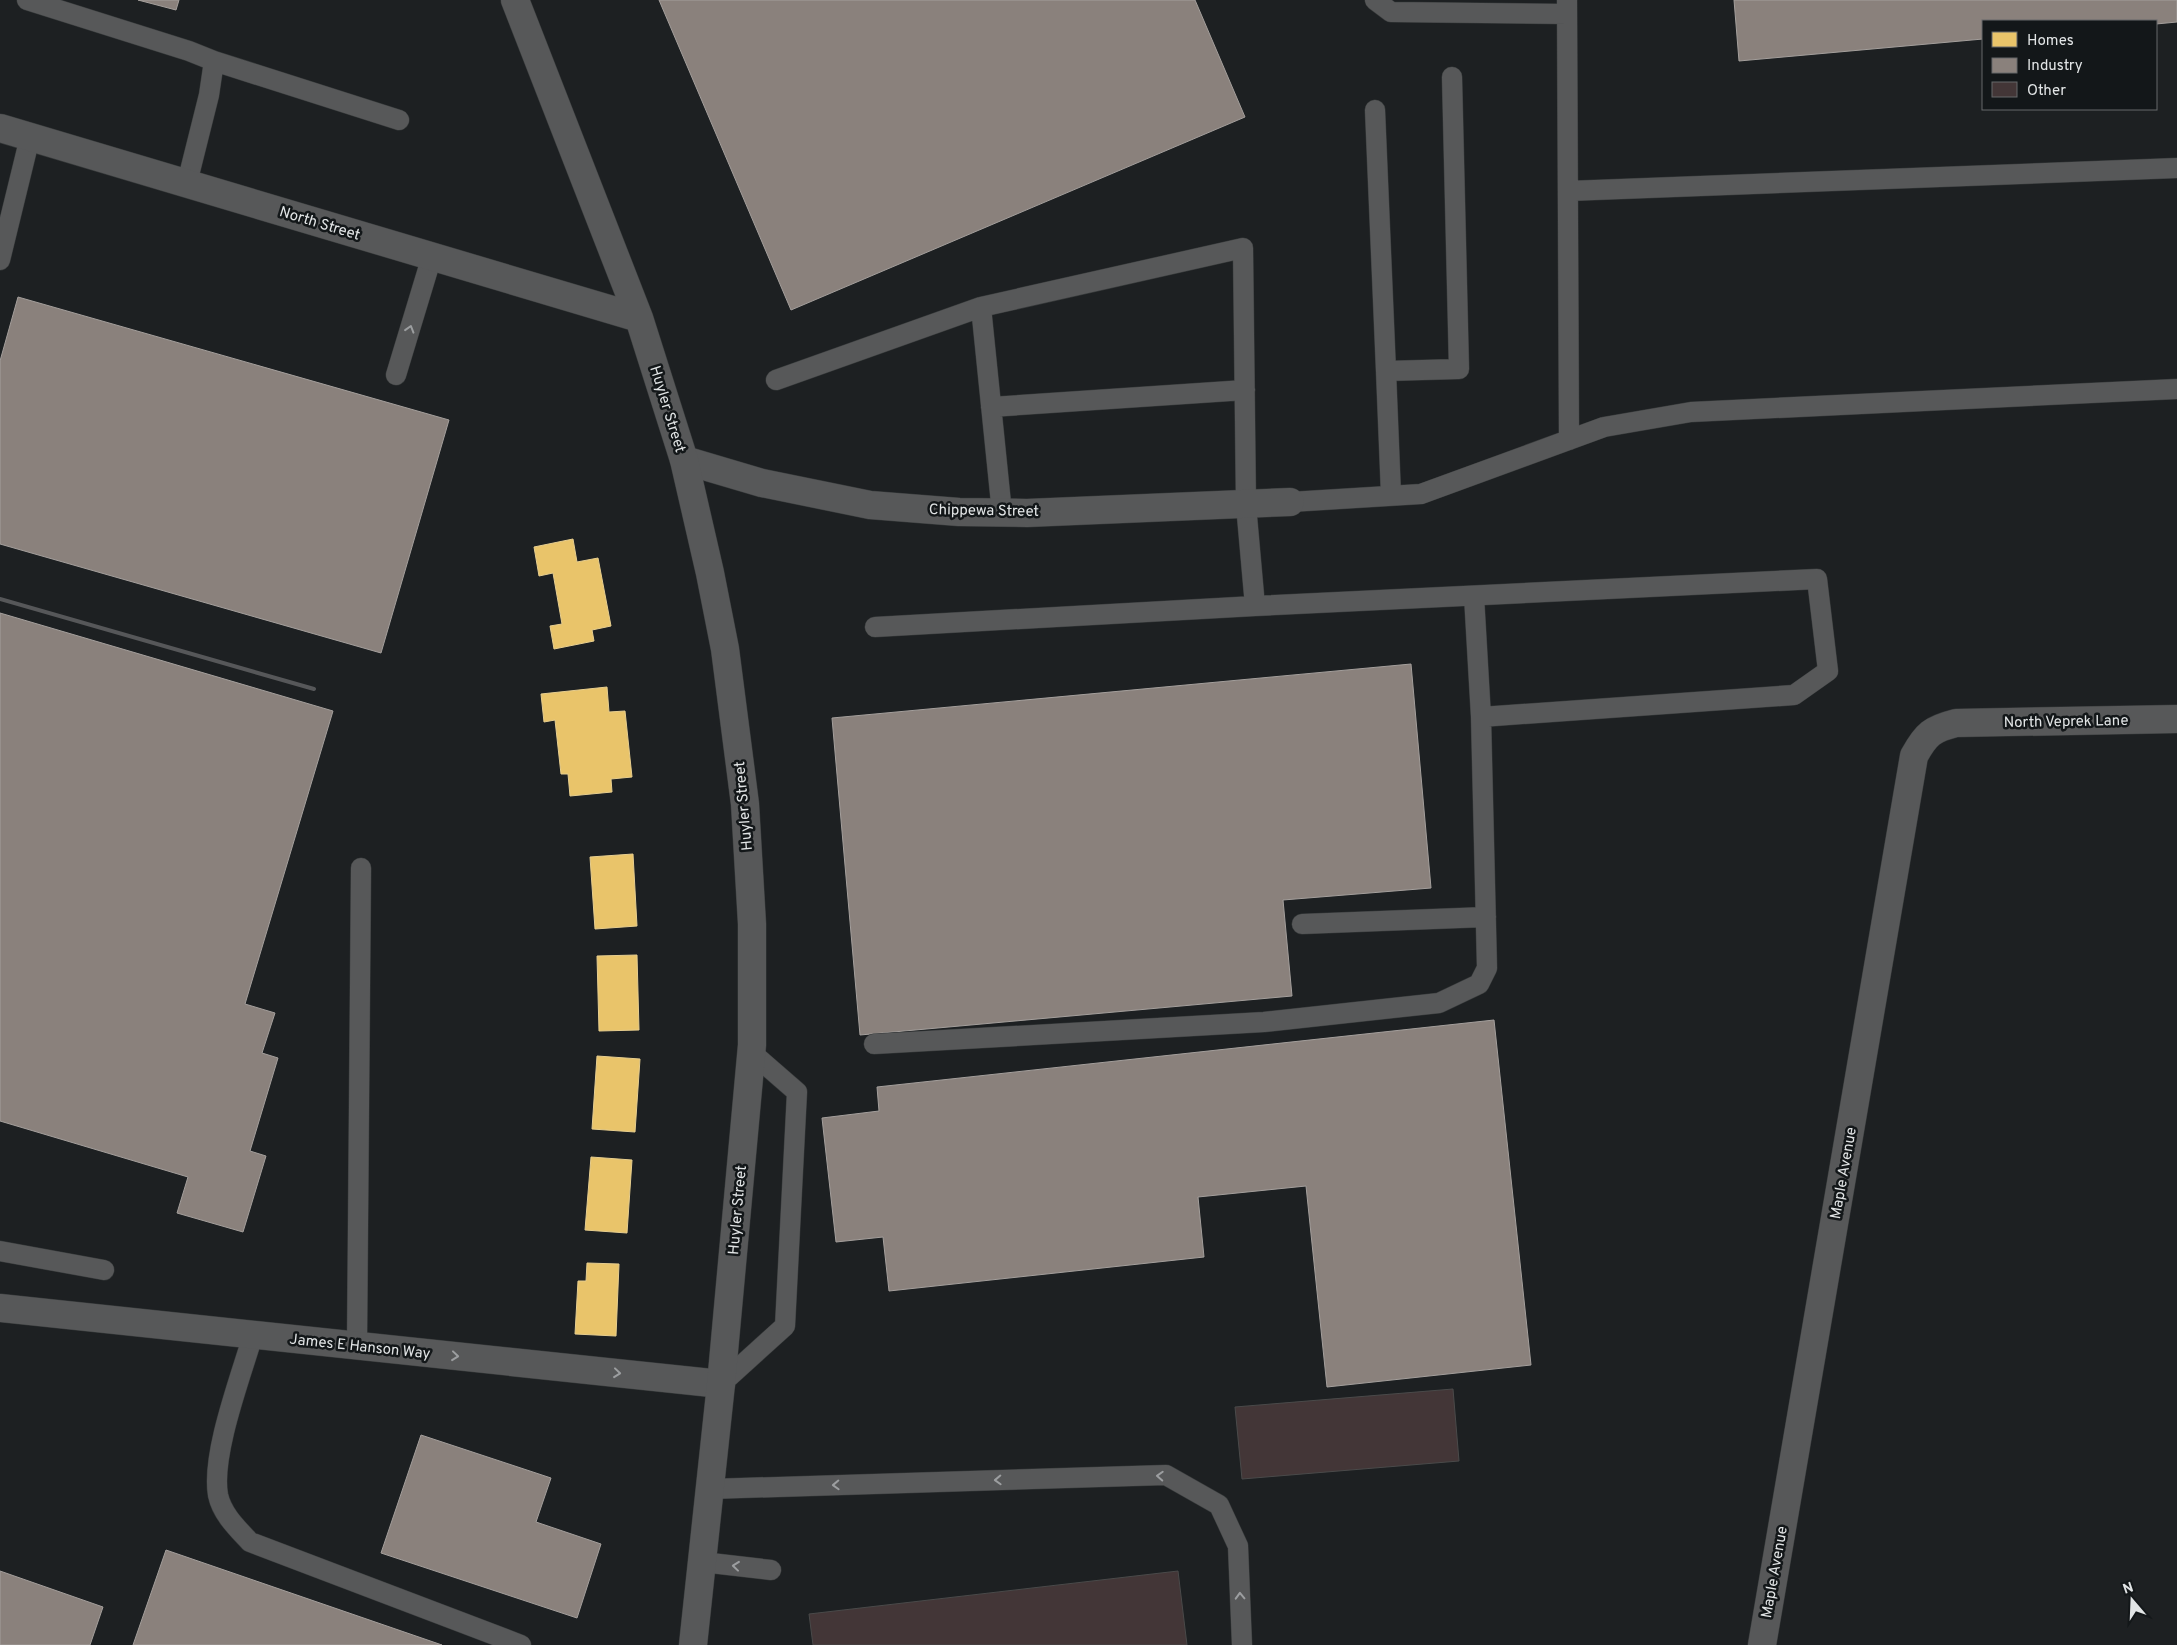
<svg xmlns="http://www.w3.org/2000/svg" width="2177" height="1645" font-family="Overpass,sans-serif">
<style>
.homes{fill:#e9c46a;stroke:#e7ce8f}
.industry{fill:#8a817c;stroke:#a49f9c}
.building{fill:#433637;stroke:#4a4a4a}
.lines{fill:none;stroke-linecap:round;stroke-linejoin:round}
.lane-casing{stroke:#373a3b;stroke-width:21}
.street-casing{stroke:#373a3b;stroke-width:29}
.secondary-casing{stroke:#373a3b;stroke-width:29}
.lane{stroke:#575859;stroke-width:20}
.street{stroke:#575859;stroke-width:28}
.secondary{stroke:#575859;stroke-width:28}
.rail{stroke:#565759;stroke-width:4}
.oneway{stroke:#9c9ea0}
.labels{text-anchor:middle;stroke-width:5;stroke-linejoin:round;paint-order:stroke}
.street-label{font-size:15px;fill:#e2e5e6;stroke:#131719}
</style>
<rect width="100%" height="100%" fill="#1d2022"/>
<!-- homes -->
<path class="homes" d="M573 539 577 562 598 558 611 626 592 630 594 641 554 649 550 626 562 624 553 573 539 576 534 547Z
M607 687 609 712 625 711 632 777 611 779 612 792 570 796 568 774H561L555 720 544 722 541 694Z
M633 854 637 926 595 929 590 857Z
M637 955 639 1030 599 1031 597 956Z
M597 1056 640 1059 635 1132 592 1129Z
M591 1157 632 1160 627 1233 585 1230Z
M587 1263 619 1264 616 1336 575 1334 578 1281H586Z"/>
<!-- industry -->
<path class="industry" d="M138 0H179L176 10Z
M659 0H1195L1245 117 791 310Z
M1734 0H2177V22L2156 24V21H1983V39L1739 61Z
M18 297 449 420 381 653 0 544V361Z
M0 613 333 711 245 1004 275 1013 262 1053 278 1058 250 1151 266 1156 243 1232 177 1213 188 1177 0 1121Z
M1411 664 1431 888 1283 900 1292 996 860 1035 832 718Z
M1494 1020 1531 1365 1327 1387 1306 1186 1198 1197 1204 1257 889 1291 883 1237 836 1242 822 1118 879 1111 877 1087Z
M421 1435 551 1478 536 1522 601 1544 577 1618 381 1553Z
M166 1550 442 1645H133Z
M0 1571 103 1607 90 1645H0Z"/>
<!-- building -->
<path class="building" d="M1453 1389 1459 1461 1242 1479 1235 1407Z
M1178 1571 1187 1645H813L809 1614Z"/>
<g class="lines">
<!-- lane casing -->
<g class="lane-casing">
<path id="lane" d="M27 0 189 51 214 61 209 95 187 183
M1375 0 1391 12 1567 14
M1567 0 1569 440
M214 61 399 120
M1375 110 1386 371
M1568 191 2177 168
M0 260 30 137
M396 375 432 256
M776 380 981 307 1002 513
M991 407 1245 390
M1391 495 1386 371 1459 369 1452 77
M1290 502 1421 494 1604 427 1691 412 2177 389
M1474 596 1481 717
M875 627 1255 606 1246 505 1243 248 981 307
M1302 924 1486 917
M874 1044 1264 1022 1439 1003 1479 984 1487 968 1481 717 1794 695 1828 671 1817 579 1255 606
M0 1251 104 1270
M253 1335C241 1376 211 1454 218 1495 222 1514 237 1528 250 1542L521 1645
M357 1346 361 868
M721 1384 785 1326 797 1092 751 1052
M710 1489 1166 1475 1219 1505 1238 1546 1242 1645
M702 1562 771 1570"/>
</g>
<!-- street casing -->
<g class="street-casing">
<path id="street" d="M684 460 762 483 870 505 959 512 1027 513 1290 502
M0 1308 721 1384
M1762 1645 1914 756C1926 734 1932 729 1956 723L2177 719"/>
</g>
<!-- secondary casing -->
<g class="secondary-casing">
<path id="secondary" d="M515 0 639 318 684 460 710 573 725 649 745 804 752 924V1045L721 1384 693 1645
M0 128 639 318"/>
</g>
<!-- lane -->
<use href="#lane" class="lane"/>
<!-- street -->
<use href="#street" class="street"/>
<!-- secondary -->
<use href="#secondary" class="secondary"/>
<!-- rail -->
<path class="rail" d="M0 599 314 689"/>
</g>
<!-- one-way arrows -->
<defs><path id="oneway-chevron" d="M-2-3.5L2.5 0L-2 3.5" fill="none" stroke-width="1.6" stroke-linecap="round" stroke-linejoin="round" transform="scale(1.25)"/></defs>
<g class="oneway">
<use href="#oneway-chevron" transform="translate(410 329) rotate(-73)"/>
<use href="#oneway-chevron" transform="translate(455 1356) rotate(6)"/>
<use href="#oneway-chevron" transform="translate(617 1373) rotate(6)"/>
<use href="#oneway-chevron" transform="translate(1160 1476) rotate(-177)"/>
<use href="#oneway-chevron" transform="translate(998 1480) rotate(178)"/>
<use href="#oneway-chevron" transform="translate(836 1485) rotate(178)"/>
<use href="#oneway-chevron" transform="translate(736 1566) rotate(-174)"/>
<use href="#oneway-chevron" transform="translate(1240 1596) rotate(-92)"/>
</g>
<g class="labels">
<!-- street labels -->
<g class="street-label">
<text transform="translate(320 223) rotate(17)" y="5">North Street</text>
<text transform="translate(668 409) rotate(73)" y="5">Huyler Street</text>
<text transform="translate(984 510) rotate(1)" y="5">Chippewa Street</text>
<text transform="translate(2066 721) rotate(-1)" y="5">North Veprek Lane</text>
<text transform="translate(743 806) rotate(-95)" y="5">Huyler Street</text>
<text transform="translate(1843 1173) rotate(-80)" y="5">Maple Avenue</text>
<text transform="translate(737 1210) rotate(-85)" y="5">Huyler Street</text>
<text transform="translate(360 1346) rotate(6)" y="5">James E Hanson Way</text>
<text transform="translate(1774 1572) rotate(-80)" y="5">Maple Avenue</text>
</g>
</g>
<!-- legend -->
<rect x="1982" y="20" width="175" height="90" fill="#131719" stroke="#66696b"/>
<rect x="1992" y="32" width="25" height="15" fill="#e9c46a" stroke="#66696b"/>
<text x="2027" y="45" font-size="15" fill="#e2e5e6">Homes</text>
<rect x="1992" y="58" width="25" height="15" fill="#8a817c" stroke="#66696b"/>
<text x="2027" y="70" font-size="15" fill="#e2e5e6">Industry</text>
<rect x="1992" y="82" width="25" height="15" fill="#433637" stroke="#66696b"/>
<text x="2027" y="95" font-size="15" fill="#e2e5e6">Other</text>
<!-- north arrow -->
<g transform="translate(2132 1600) rotate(341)" stroke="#131719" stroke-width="4" paint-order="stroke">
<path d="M0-4L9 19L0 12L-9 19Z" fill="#e2e5e6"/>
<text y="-8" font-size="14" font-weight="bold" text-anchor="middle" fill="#e2e5e6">N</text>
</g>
</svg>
